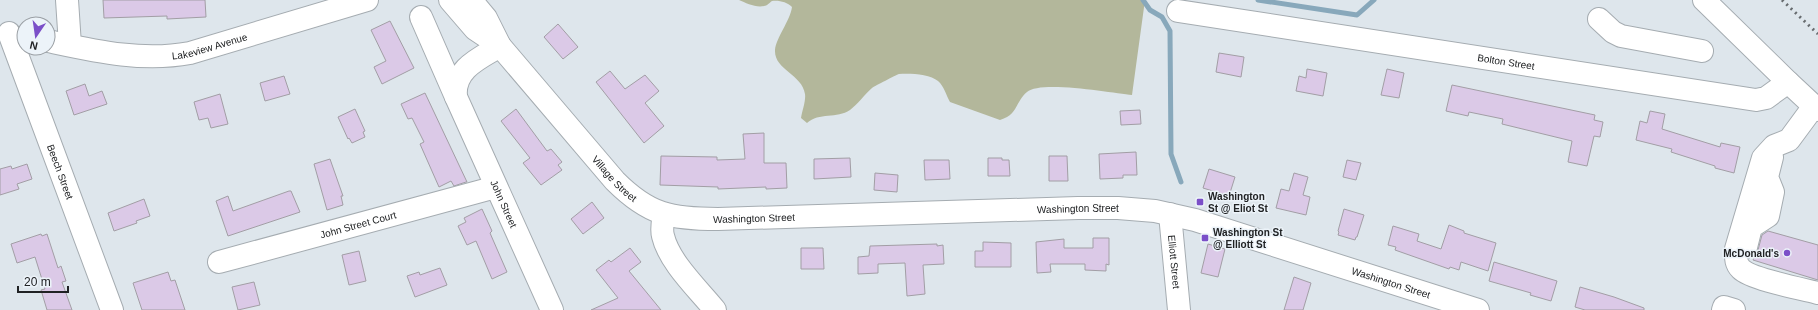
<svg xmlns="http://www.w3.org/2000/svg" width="1818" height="310" font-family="Arial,sans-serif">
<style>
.green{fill:#b3b79b}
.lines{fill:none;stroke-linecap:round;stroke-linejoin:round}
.stream{stroke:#88a8bb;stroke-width:5}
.building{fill:#dbc9e7;stroke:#a29ea5}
.minor-casing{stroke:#a5acb1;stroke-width:24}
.minor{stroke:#fff;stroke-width:22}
.rail{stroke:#676c6f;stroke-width:3;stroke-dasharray:2 4;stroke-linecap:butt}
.poi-dot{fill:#7b4fc8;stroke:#ecf3f9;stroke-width:1.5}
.labels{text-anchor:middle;stroke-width:3;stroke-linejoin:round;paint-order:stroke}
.street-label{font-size:10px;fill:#202224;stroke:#ecf3f9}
.poi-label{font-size:10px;font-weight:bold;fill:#202224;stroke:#ecf3f9;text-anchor:start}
</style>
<rect width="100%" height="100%" fill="#dee6ec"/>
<!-- green -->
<path class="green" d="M739 0H1145L1132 95C1113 93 1040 80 1027 92 1015 102 1018 115 1000 120L950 102C946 95 944 86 938 81 930 74 909 73 899 74 896 75 875 86 872 88 865 94 857 105 850 110 837 119 819 112 807 123L801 118C802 111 806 101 805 94 802 74 774 70 775 50 776 38 790 21 792 7 787 2 779 0 772 1 769 3 767 6 764 6 756 8 746 3 739 0Z"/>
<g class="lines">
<!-- stream -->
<path class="stream" d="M1143 0 1150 10 1162 17 1170 31 1171 154 1181 182
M1258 0 1357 15 1374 0"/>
</g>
<!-- building -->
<path class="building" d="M103 0H205L206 17 167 19V16L104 18Z
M390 21 414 68 382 84 374 67 386 61 371 30Z
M558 24 578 47 563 59 544 37Z
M1219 53 1244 57 1241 77 1216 72Z
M1307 69 1327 73 1323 96 1296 91 1299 76 1306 78Z
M1387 69 1404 73 1399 98 1381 95Z
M610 71 625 89 645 75 659 91 645 103 664 126 644 143 596 82Z
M284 76 290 94 265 101 260 83Z
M85 84 89 96 102 91 107 104 74 115 66 91Z
M1452 85 1595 115 1594 120 1603 122 1600 137 1594 136 1587 166 1568 162 1572 141 1502 124 1503 119 1469 112 1468 116 1446 111Z
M425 93 467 182H466L454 186 451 181 439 187 420 144 424 142 412 118 408 119 401 104Z
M220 94 228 124 211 128 208 118 199 120 194 102Z
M355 109 365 131 363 132 365 137 352 143 349 138 348 139 338 117Z
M516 109 547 151 551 149 562 162 558 165 562 170 541 185 523 163 530 158 501 121Z
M1140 110 1141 124 1121 125 1120 111Z
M1650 111 1665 114 1662 129 1720 147 1721 143 1740 147 1734 173 1715 168V166L1671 152 1672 149 1636 140 1640 121 1647 123Z
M764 133V163H786L787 188 766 189V187L718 189V187L660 185 661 156 717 157V160L745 159 743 134Z
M1136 152 1137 175H1123V178L1100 179 1099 154Z
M1049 156H1067L1068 181H1049Z
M850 158 851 177 814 179V159Z
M988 158H1002V160H1009L1010 176H988Z
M330 159 343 196H341L343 205 327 210 314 164Z
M924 160H949L950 179 925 180Z
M1347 160 1361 163 1356 180 1343 177Z
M27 164 32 179 17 184 19 189 0 195V169L11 166 12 169Z
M1209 169 1235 177 1229 196 1203 188Z
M875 173 898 175 897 192 874 190Z
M1294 173 1308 177 1303 195 1310 197 1306 215 1276 208 1281 189 1289 191Z
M289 191H291L300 212 228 236 216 201 228 196 233 211Z
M144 199 150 216 136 221 137 223 114 231 108 213Z
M592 202 604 218 583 234 571 219Z
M482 209 492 231 490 233 507 272 492 279 476 241 467 245 458 226 466 222 464 218Z
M1344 209 1364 215 1357 237H1356L1355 240 1338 235 1339 232 1338 231Z
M1449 225 1464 231V233L1496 243 1488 271 1461 262 1459 270 1450 267 1449 269 1395 250 1396 247 1388 245 1393 226 1419 234 1417 241 1441 249Z
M1768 231 1818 245V280L1753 260 1758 250 1762 235Z
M41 234 42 236 47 234 58 268 61 266 66 281 62 282 72 310H47L41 290 45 289 35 257 17 263 11 244Z
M1093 238H1109V265L1106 264V271L1085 270V264H1050L1051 272 1037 273 1036 242 1064 239V248H1093Z
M983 242 1011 243V267H975V251H983Z
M937 244V246L943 245 944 264 923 265 925 294 907 296 905 263 878 264V273L858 274V257L869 256 870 246Z
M1208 244 1225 249 1218 277 1201 273Z
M630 248 641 262 629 271 661 310H591L618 298 596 270 609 260 611 262Z
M801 248H823L824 269H801Z
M359 251 366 281 349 285 342 255Z
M1494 262 1557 281 1551 301 1530 295 1531 293 1489 281Z
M440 268 447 285 415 297 407 276 419 272 420 275Z
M168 272 171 281 175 280 185 310H142L133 283Z
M1294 277 1311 283 1303 310H1284Z
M254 282 260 305 238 310 232 287Z
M1580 287 1614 297 1644 308V310H1585L1575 307Z"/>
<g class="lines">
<!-- minor casing -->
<g class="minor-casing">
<g id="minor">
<path d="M67 0 70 45"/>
<path d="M450 0 475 29 499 45"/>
<path id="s1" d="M471 0 486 18 500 46 615 181C649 215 671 219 718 219L1078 208H1118L1155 211 1195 220 1478 310"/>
<path d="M1704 0 1788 82"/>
<path id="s2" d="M1178 11 1756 100 1766 98 1788 82 1818 110"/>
<path d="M421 17 456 97"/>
<path d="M1599 19 1613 32 1621 36 1702 51"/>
<path id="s3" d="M9 33 112 310"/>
<path id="s4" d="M48 41C95 51 142 62 190 53L367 0"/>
<path id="s5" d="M500 46C480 58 453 69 456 97L552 310"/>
<path d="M1814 106 1789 140 1774 146 1763 158 1736 249C1736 257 1735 263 1741 269 1751 279 1802 289 1818 293"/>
<path d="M664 214C663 221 661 229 663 236 669 262 698 289 715 310"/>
<path id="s6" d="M1170 214 1179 310"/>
<path d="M1746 247 1751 227 1768 216 1773 192 1767 177 1772 157"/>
<path id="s7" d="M219 262 496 187"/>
<path d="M1723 310 1724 307 1734 310"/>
</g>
</g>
<!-- minor -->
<use href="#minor" class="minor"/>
<!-- rail -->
<path class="rail" d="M1782 0 1818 34"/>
</g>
<!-- markers -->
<g class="poi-dot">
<rect x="1196" y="198" width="8" height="8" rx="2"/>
<rect x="1201" y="234" width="8" height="8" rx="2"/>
<circle cx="1787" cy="253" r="4"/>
</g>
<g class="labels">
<!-- street labels -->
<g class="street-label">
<text dy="4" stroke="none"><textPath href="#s4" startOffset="164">Lakeview Avenue</textPath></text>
<text dy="4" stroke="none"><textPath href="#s2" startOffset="332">Bolton Street</textPath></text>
<text dy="4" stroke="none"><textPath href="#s3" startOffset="148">Beech Street</textPath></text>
<text dy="4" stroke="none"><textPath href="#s1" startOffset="230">Village Street</textPath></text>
<text dy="4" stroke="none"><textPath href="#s5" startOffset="189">John Street</textPath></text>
<text dy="4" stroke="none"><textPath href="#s1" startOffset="706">Washington Street</textPath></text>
<text dy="4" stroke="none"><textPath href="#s1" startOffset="382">Washington Street</textPath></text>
<text dy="4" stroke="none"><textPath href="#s7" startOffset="144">John Street Court</textPath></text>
<text dy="4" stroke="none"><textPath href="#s6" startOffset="48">Elliott Street</textPath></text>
<text dy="4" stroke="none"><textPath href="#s1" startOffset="1030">Washington Street</textPath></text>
</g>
<!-- poi labels -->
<g class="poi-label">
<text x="1208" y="200">Washington<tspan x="1208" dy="12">St @ Eliot St</tspan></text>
<text x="1213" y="236">Washington St<tspan x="1213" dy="12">@ Elliott St</tspan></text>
<text x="1779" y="257" text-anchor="end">McDonald's</text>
</g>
</g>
<!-- north arrow -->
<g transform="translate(36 36) rotate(193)"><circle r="19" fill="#ecf3f9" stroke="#9a9fa4"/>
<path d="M0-3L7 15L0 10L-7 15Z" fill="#7b4fc8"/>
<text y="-6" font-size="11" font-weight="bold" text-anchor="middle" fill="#202224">N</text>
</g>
<!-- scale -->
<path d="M18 286v6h50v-6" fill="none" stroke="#202224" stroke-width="2"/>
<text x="24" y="286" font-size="12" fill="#202224" stroke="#ecf3f9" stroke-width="3" paint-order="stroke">20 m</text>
</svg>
